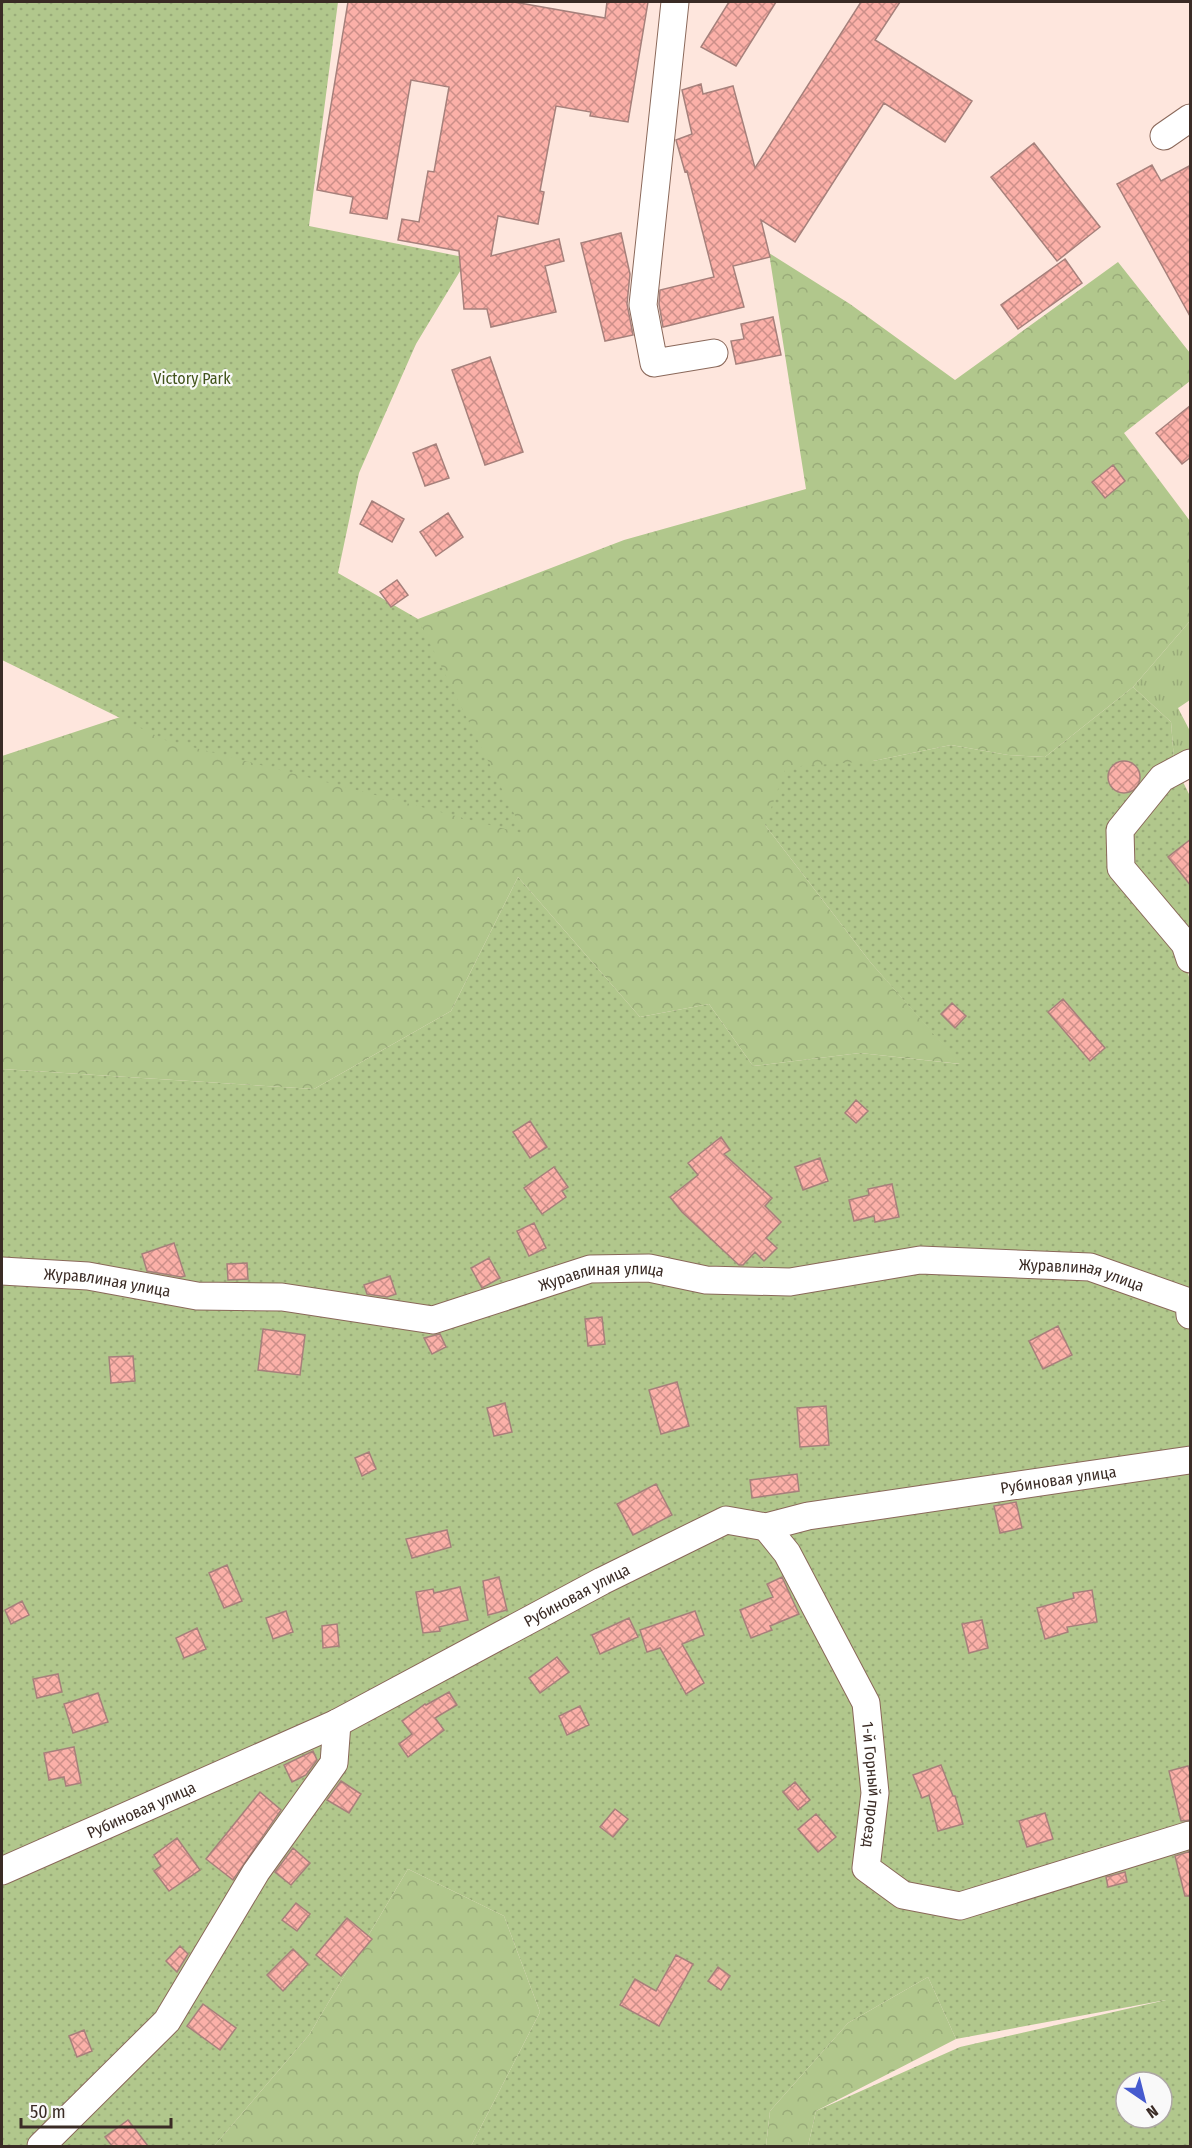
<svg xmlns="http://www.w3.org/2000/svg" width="1192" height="2148" font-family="'Fira Sans Condensed',sans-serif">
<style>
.grass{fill:url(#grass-tufts)}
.forest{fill:url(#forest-crowns)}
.park{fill:url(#park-dots);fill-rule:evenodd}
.building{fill:url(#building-cross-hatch);stroke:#a6807b;stroke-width:1.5}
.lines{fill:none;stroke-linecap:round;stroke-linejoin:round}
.minor-casing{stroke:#8a685a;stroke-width:29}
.minor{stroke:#fff;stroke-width:27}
.labels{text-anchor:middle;stroke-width:4.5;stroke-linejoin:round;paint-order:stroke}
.park-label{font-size:16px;fill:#42541b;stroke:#f9f9f9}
.street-label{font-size:16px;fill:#3a2b25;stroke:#f9f9f9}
</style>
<defs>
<pattern id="grass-tufts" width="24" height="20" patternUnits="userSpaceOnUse" patternTransform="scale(1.5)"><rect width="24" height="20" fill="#b1c78c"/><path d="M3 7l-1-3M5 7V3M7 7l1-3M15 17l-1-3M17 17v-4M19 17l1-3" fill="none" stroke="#99ab79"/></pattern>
<pattern id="forest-crowns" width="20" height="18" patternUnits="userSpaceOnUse" patternTransform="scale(1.5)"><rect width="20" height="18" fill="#b1c78c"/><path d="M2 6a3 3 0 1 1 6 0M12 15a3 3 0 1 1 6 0" fill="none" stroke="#99ab79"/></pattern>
<pattern id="park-dots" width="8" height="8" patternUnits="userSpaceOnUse" patternTransform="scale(1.5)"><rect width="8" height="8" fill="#b1c78c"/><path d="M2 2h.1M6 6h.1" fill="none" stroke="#99ab79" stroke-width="1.8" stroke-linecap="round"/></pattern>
<pattern id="building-cross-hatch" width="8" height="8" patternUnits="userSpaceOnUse" patternTransform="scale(1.5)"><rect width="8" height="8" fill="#fbb0a8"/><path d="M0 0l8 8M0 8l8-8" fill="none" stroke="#cc8f89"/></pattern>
</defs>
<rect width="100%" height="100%" fill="#fee6dd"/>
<!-- grass -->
<path class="grass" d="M1190 621V700L1178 708 1190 731V749L1174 760 1171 722 1133 687Z"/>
<!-- forest -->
<path class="forest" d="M769 253 850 304 955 380 1118 262 1190 353V381L1124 433 1190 521V621L1133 687 1045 757 1008 755 951 745 873 761 765 825 871 963 961 1064 860 1053 753 1066 709 1004 640 1017 518 877 451 1011 314 1089 2 1069V756L418 619 624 540 806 489Z
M408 1869 504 1916 540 2012 471 2146H214L309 2035Z
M928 1977 956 2039 816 2111 808 2146H766L770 2111 848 2023Z"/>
<!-- park -->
<path class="park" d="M2 2H338L309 226 468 258 416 344 359 473 338 573 418 619 524 834 165 740 2 660Z
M1133 687 1171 722 1174 760 1115 831 1185 961 1190 981V2146H808L816 2111 960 2047 1166 2000 956 2039 928 1977 848 2023 770 2111 766 2146H471L540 2012 504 1916 408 1869 309 2035 214 2146H2V1069L314 1089 451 1011 518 877 640 1017 709 1004 753 1066 860 1053 960 1064 871 963 765 825 786 767 873 761 951 745 1008 755 1045 757ZM1126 2082H1162V2118H1126Z
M1173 780H1182L1190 796V945L1129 867 1127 829Z"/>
<!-- building -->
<path class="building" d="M348 2H514L605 18 607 2H648L628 122 590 116 591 112 556 106 540 191 544 192 538 224 498 216 491 256 559 239 564 261 545 266 556 312 491 327 487 309H464L459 251 398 240 402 219 419 222 428 171 434 172 449 87 411 80 387 219 350 213 353 197 317 190Z
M729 2H776L736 66 701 47Z
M861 2H900L875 40 972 101 945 142 884 103 795 242 761 220 770 257 733 266 744 307 663 327 659 304 660 290 714 277 687 171 685 172 676 140 692 134 682 90 701 84 703 94 733 86 755 168Z
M1034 143 1100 227 1057 261 991 177Z
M1152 165 1161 181 1191 165V318L1117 184Z
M621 233 630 274 627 304 633 335 605 341 581 243Z
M1065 259 1082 283 1018 329 1001 305Z
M773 317 781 355 736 364 731 341 744 339 741 324Z
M490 357 523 452 485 465 452 370Z
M1191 405V457L1182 464 1156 433Z
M436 444 449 478 425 486 413 453Z
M1113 465 1125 481 1105 498 1092 482Z
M372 501 404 519 392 542 360 524Z
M448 513 463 537 436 556 420 532Z
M397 580 408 595 391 607 380 592Z
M1108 777a16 16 0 1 1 32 0a16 16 0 1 1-32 0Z
M1191 839V886L1168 857Z
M1063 999 1105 1048 1090 1061 1048 1012Z
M952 1003 966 1016 955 1028 941 1014Z
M856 1100 868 1111 856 1123 845 1113Z
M530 1121 547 1147 530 1158 513 1132Z
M721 1137 730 1150 724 1154 772 1198 765 1206 781 1222 766 1238 777 1248 764 1261 755 1252 743 1265H739L682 1212 670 1197 698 1175 688 1163Z
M820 1158 828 1181 803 1190 795 1167Z
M554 1167 568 1187 562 1191 566 1197 542 1214 524 1188Z
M892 1184 899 1217 875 1222 874 1216 854 1221 849 1200 869 1195 868 1189Z
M534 1223 546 1248 529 1256 517 1231Z
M174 1243 185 1276 181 1277 147 1271 142 1254Z
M489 1258 500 1278 482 1288 471 1268Z
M247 1263 248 1279 228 1280 227 1264Z
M390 1276 396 1294 387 1297 367 1294 364 1285Z
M602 1317 605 1344 588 1346 585 1319Z
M1058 1326 1072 1355 1043 1369 1029 1341Z
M263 1329 305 1335 300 1375 258 1370Z
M440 1334 446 1347 432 1354 424 1338Z
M133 1356 135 1381 111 1383 109 1357Z
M677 1382 689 1426 661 1434 649 1390Z
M505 1403 512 1432 494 1436 487 1408Z
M826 1406 829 1445 800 1447 797 1408Z
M369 1452 376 1469 362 1476 355 1458Z
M797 1474 799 1491 752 1498 750 1480Z
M656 1484 672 1515 633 1535 617 1504Z
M1016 1502 1022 1528 1000 1533 994 1506Z
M447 1530 451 1547 412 1558 406 1539Z
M227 1565 242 1601 224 1608 209 1573Z
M499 1577 507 1610 488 1615 483 1581Z
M782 1577 799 1614 770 1626 772 1630 751 1638 740 1610 773 1597 767 1584Z
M460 1587 468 1620 439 1627 440 1631 423 1633 416 1592 433 1589 434 1593Z
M1092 1590 1097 1622 1067 1627 1068 1632 1045 1639 1037 1608 1074 1598 1073 1593Z
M22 1601 29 1615 11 1624 5 1610Z
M286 1611 293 1632 273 1639 266 1618Z
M695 1611 704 1635 682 1644 704 1683 686 1694 660 1648 647 1652 640 1630Z
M629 1618 638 1637 600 1654 592 1635Z
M982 1620 988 1648 969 1653 962 1624Z
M337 1624 339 1646 323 1648 322 1626Z
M197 1628 206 1649 184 1658 176 1638Z
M557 1657 569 1672 540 1693 529 1678Z
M58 1674 62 1692 37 1698 33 1679Z
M449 1692 457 1705 435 1718 444 1730 408 1757 399 1744 412 1734 402 1721 425 1704 426 1705Z
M98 1693 108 1722 73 1733 64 1704Z
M580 1706 589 1725 567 1735 559 1716Z
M74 1747 81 1783 66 1786 64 1777 49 1780 44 1753Z
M313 1751 317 1760 306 1775 292 1782 284 1765Z
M941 1765 953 1796H955L963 1824 938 1831 929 1795 922 1798 913 1775Z
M1188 1766 1191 1776V1820L1181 1821 1169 1771Z
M341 1781 361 1794 349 1813 327 1800Z
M795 1782 810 1800 798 1810 783 1792Z
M260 1792 281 1810 233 1880 206 1859Z
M615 1809 628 1819 613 1837 600 1827Z
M1045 1813 1053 1839 1027 1847 1019 1821Z
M816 1814 836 1837 818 1852 798 1829Z
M177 1838 200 1870 169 1891 154 1871 161 1866 154 1855Z
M293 1848 310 1863 291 1885 275 1872Z
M1191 1851V1896H1185L1175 1856Z
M1125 1872 1127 1882 1108 1887 1106 1877Z
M296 1903 310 1914 297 1931 282 1920Z
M347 1918 372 1939 341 1976 316 1955Z
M180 1946 188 1954 177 1972 166 1961Z
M293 1949 308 1964 283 1991 267 1975Z
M676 1955 693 1964 659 2026 620 2005 635 1979 656 1991Z
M718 1967 730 1976 721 1990 708 1981Z
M203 2004 236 2028 220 2050 187 2026Z
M84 2030 92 2051 77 2057 69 2036Z
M128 2120 148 2146H112L105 2137Z"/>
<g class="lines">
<!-- minor casing -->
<g class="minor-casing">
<g id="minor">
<path d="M675 2 643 305 654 363 714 353"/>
<path d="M1164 136 1190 118"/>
<path d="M1190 763 1162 778 1120 830 1121 868 1185 944 1190 959"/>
<path id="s1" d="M2 1271 88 1276 197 1296 282 1297 433 1320 590 1269 649 1268 706 1280 790 1282 920 1260 1090 1267 1189 1302 1190 1315"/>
<path id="s2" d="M766 1527 787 1553 866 1703 875 1793 866 1868 903 1895 960 1906 1190 1835"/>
<path id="s3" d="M2 1871 337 1723 602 1581 726 1520 766 1527 808 1516 1190 1460"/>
<path d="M41 2146 167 2021 256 1872 334 1763 337 1723"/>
</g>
</g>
<!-- minor -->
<use href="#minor" class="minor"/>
</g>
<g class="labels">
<!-- park labels -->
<g class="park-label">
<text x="192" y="384">Victory Park</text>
</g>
<!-- street labels -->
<g class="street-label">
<text dy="6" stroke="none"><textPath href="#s1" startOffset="1096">Журавлиная улица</textPath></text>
<text dy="6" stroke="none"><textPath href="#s1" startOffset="610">Журавлиная улица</textPath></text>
<text dy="6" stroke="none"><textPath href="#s1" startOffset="106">Журавлиная улица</textPath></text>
<text dy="6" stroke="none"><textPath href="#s3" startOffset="1142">Рубиновая улица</textPath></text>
<text dy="6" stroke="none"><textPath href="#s3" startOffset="638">Рубиновая улица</textPath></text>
<text dy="6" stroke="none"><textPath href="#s2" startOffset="285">1-й Горный проезд</textPath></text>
<text dy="6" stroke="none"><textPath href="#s3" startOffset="152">Рубиновая улица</textPath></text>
</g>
</g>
<!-- border -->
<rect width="1192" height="2148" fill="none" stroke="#3a2b25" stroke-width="6"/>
<!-- north arrow -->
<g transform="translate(1144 2100) rotate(145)"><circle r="28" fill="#f9f9f9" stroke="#ada7a4" stroke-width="1.5"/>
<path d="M0-4.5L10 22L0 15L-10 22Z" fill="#465bcf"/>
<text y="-9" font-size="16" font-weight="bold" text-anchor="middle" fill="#3a2b25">N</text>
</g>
<!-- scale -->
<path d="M21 2118v9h150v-9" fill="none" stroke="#3a2b25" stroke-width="3"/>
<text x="30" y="2118" font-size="18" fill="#3a2b25" stroke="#f9f9f9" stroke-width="4.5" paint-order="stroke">50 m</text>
</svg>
